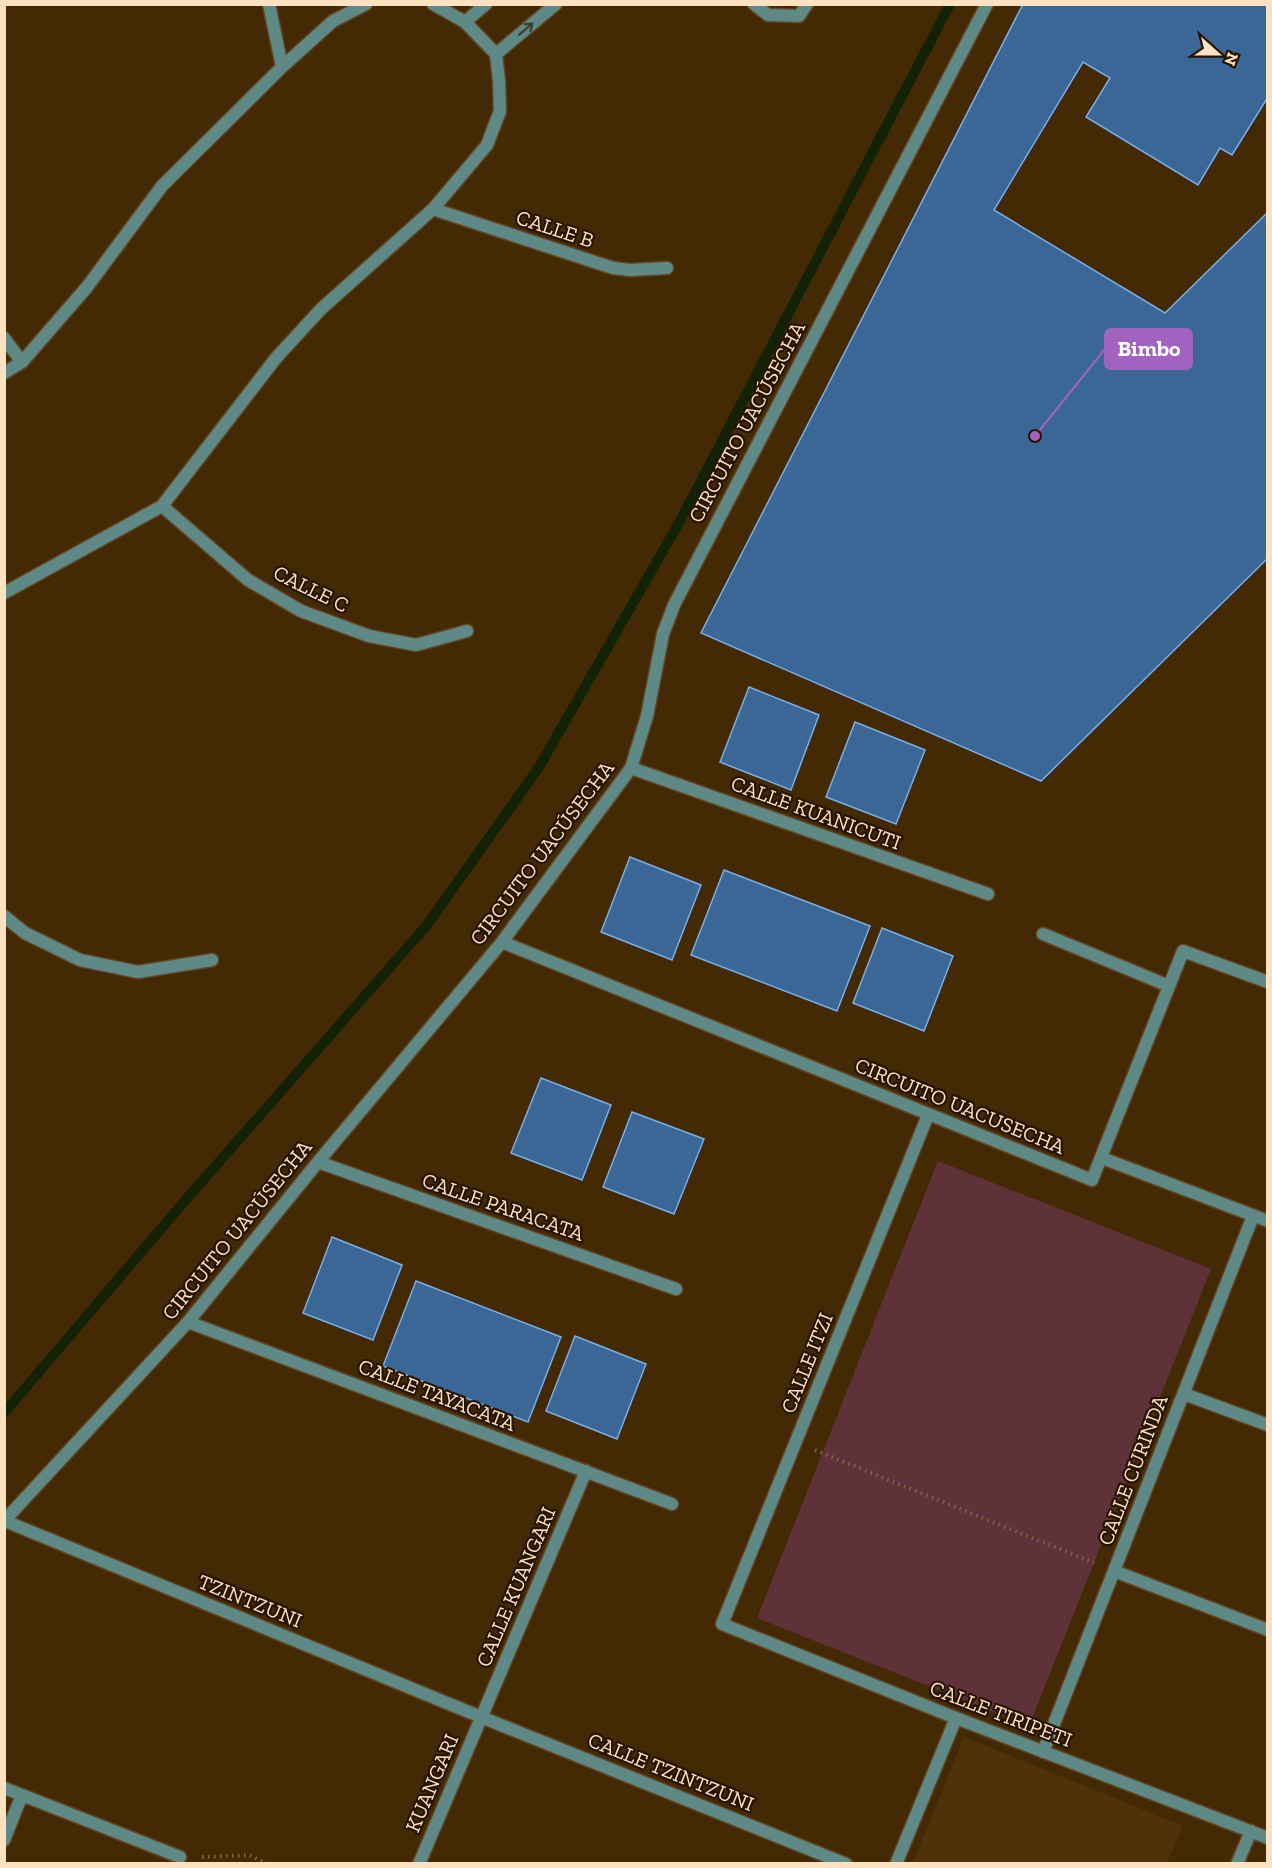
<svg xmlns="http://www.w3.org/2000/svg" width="1272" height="1868" font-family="'Zilla Slab',serif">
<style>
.built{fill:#4f3208}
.green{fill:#5f3138}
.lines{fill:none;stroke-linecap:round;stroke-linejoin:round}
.stream{stroke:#132204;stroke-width:10}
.building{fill:#3a6796;stroke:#78aee9;stroke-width:1.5}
.street-casing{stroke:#614723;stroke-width:15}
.path{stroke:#806643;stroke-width:4;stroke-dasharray:1.5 4.5;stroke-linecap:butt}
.street{stroke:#5f8986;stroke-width:12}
.oneway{stroke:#3d4236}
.labels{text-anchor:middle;stroke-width:4.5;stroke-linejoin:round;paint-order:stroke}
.street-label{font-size:21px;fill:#fde2c2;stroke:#261300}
.leader{fill:none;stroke:#a263c0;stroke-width:2}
.callout-dot{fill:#a263c0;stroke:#261300;stroke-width:2}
.callout{fill:#a263c0;stroke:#a263c0;stroke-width:2}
.callout-label{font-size:22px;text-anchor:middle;font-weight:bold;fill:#fff}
</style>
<rect width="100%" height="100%" fill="#432a05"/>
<!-- built -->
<path class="built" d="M964 1737 1183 1826 1167 1863H913Z"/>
<!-- green -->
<path class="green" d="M938 1161 1211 1269 1029 1726 757 1618Z"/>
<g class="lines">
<!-- stream -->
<path class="stream" d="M4 1413 183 1203 427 925 539 767 680 521 950 4"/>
</g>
<!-- building -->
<path class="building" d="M1023 4H1268V97L1232 155 1220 148 1198 185 1086 117 1110 78 1083 62 994 210 1165 313 1268 212V558L1041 781 701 633Z
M749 687 819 715 791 790 720 762Z
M855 722 925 750 896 824 826 797Z
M630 857 701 885 672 960 601 932Z
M724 870 870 926 837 1011 691 955Z
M882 928 953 956 924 1031 853 1003Z
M541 1078 611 1105 582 1180 511 1153Z
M632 1112 704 1139 674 1214 603 1187Z
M332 1237 402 1265 373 1340 303 1313Z
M416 1281 561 1337 528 1422 383 1366Z
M575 1336 646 1364 617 1439 546 1411Z"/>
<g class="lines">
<!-- street casing -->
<g class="street-casing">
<path id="street" d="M269 4 282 67
M754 4 768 15 799 16 807 4
M465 22 486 4
M496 54 556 4
M433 209 613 268 630 270 667 268
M4 338 22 362
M4 373 22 362 87 287 162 186 282 67 333 21 366 4
M162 506 248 580 301 611 369 636 416 645 467 631
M4 593 162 506 276 358 321 309 433 209 487 145 500 111 499 81 496 54 465 22 433 4
M631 768 988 894
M4 916 25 933 80 960 138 972 212 960
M1043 934 1169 986
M502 942 1092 1180 1183 951 1268 982
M928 1115 722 1624 956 1718 1268 1838
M1102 1158 1268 1221
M318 1162 676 1289
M188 1322 672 1504
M1184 1394 1268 1425
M4 1521 188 1322 318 1162 502 942 631 768 647 716 663 634 674 605 987 4
M5 1521 481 1717 846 1864
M1114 1571 1268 1630
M1043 1752 1253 1216
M4 1788 180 1857
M4 1840 22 1795
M419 1864 586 1471
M896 1864 956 1718
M1237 1864 1251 1831"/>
</g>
<!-- path -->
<path class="path" d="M815 1450 1094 1563
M202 1857 249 1855 268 1864"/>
<!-- street -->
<use href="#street" class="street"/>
</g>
<!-- one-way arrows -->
<defs><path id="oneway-shaft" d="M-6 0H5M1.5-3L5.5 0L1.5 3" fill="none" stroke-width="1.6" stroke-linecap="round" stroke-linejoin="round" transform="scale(1.5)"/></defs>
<use class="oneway" href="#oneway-shaft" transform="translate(526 29) rotate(-40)"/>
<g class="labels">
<!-- street labels -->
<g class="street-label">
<text transform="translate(555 229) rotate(18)" y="7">CALLE B</text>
<text transform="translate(747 422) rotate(-62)" y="7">CIRCUITO UACÚSECHA</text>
<text transform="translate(311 589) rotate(26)" y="7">CALLE C</text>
<text transform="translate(816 813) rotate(20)" y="7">CALLE KUANICUTI</text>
<text transform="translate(542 853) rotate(-53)" y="7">CIRCUITO UACÚSECHA</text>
<text transform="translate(960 1106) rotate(22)" y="7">CIRCUITO UACUSECHA</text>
<text transform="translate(503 1207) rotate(19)" y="7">CALLE PARACATA</text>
<text transform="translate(237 1230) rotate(-51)" y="7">CIRCUITO UACÚSECHA</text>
<text transform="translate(807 1363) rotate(-68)" y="7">CALLE ITZI</text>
<text transform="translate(437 1395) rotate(21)" y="7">CALLE TAYACATA</text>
<text transform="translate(1133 1470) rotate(-69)" y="7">CALLE CURINDA</text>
<text transform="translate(516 1587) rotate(-67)" y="7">CALLE KUANGARI</text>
<text transform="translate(250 1601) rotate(22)" y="7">TZINTZUNI</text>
<text transform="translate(1001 1714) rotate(21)" y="7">CALLE TIRIPETI</text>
<text transform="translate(671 1772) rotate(22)" y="7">CALLE TZINTZUNI</text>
<text transform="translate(432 1783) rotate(-67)" y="7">KUANGARI</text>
</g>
</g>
<!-- callouts -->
<path class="leader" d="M1035 436L1105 349"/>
<circle class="callout-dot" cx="1035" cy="436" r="6"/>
<rect class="callout" x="1105" y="329" width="87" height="40" rx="6"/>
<g class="callout-label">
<text x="1149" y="356">Bimbo</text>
</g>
<!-- border -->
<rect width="1272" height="1868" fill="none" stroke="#fde2c2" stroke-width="12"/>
<!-- north arrow -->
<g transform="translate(1218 54) rotate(111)" stroke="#261300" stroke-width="4.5" paint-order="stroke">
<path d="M0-4.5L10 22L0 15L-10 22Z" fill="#fde2c2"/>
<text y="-9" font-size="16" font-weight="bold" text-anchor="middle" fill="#fde2c2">N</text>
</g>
</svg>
